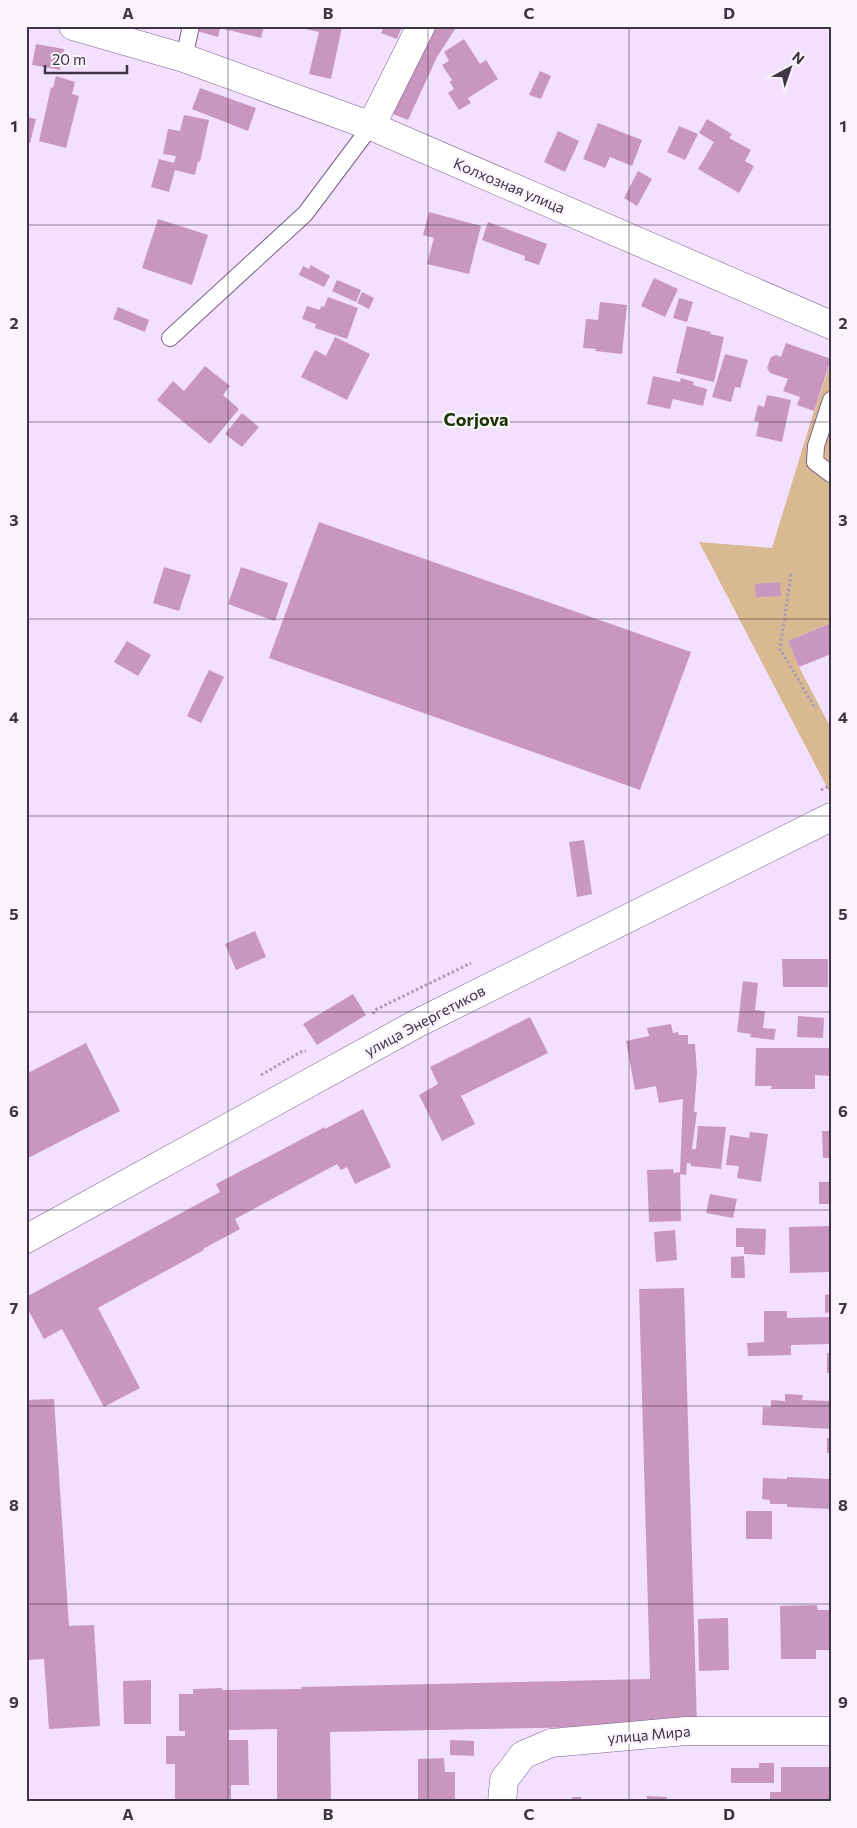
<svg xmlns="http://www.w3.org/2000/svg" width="857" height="1828" font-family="Commissioner,sans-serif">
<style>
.green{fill:#d9b991}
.building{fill:#c896bf}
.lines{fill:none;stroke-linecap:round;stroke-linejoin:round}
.service-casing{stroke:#7c618c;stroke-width:18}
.minor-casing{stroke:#7c618c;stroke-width:29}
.tertiary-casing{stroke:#7c618c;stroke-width:29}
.path{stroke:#ab9bb5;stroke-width:3;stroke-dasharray:2.5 2.5;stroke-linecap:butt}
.service{stroke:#fff;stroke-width:16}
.minor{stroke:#fff;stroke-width:28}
.tertiary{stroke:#fff;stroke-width:28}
.grid{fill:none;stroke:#3f3346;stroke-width:1;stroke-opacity:0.55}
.labels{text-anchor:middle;stroke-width:4.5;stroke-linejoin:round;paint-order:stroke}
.street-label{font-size:15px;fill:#3f3346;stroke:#f9f3fc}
.quarter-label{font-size:18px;font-weight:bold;fill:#1b3301;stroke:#f9f3fc}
.neatline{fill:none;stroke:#3f3346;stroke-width:2}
.grid-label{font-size:16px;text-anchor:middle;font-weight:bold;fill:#3f3346}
</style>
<rect width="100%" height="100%" fill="#f2e0fe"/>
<!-- green -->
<path class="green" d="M831 362V623L788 641 799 667 831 728V795L699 542 772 548 814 411Z"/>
<!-- building -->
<path class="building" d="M198 26H264L261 38 220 28 218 37 197 31Z
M306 26 342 27 331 79 309 74 319 32 306 29Z
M384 26H402L397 39 381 33Z
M436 26H457L437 57 408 120 393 114 422 48Z
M464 39 480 64 486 60 498 79 468 98 471 103 459 110 448 93 454 89 450 82 452 80 442 65 449 61 444 52Z
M36 44 64 49 60 70 32 65Z
M540 71 551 76 541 99 529 95Z
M56 76 75 82 72 94 79 96 66 148 39 141 51 87 53 88Z
M200 88 256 108 248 131 192 109Z
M184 115 209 120 200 162 198 161 195 175 175 170 169 192 151 187 159 159 174 163 176 156 163 154 168 129 180 131Z
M26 117 36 119 30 143 26 142Z
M707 119 732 134 729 138 751 150 745 161 754 166 739 193 698 169 714 142 699 133Z
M598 123 642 140 632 166 610 157 605 168 583 159Z
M679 126 698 134 685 160 667 152Z
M558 131 579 141 565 172 544 162Z
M638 171 652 179 637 206 624 198Z
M429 212 481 226 469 274 427 264 434 238 423 235Z
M158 219 208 235 192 285 142 268Z
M488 222 547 244 539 265 524 260 525 256 482 240Z
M311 265 330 276 324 287 299 275 303 266 309 269Z
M654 278 678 289 665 317 641 306Z
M337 280 361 290 356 302 332 291Z
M362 292 374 298 369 309 357 303Z
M328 297 358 308 347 339 315 328 316 324 302 319 307 306 320 310 321 306 324 307Z
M679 298 693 302 687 322 673 318Z
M600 302 627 305 622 354 595 351 596 349 583 348 586 319 598 320Z
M118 307 149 320 145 332 113 319Z
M687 326 711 332 710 334 724 337 714 382 676 373Z
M335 337 370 354 347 400 301 377 315 350 326 356Z
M786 343 831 359 814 411 797 405 800 397 783 391 788 379 770 373 767 368 771 357 776 355 781 357Z
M725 354 748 360 740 388 735 387 731 402 712 397Z
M205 366 230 386 223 395 239 409 210 444 157 400 173 381 184 391Z
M653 376 680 382 681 378 694 382 693 385 707 389 703 406 673 399 670 409 647 404Z
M767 395 791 400 782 442 756 436 759 422 754 421 758 405 764 407Z
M242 413 259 427 242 447 225 434Z
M319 522 691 652 640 790 269 658Z
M164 567 191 575 179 611 153 603Z
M241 567 288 583 275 621 228 604Z
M780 582 781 596 756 597 755 584Z
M831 623V654L799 667 788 641Z
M127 641 151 655 138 676 114 662Z
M209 670 224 677 201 723 187 716Z
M584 840 592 894 577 897 569 842Z
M255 931 266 957 236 970 225 944Z
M782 959H828V987H783Z
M743 981 758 983 755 1010 765 1011 763 1028 776 1029 774 1040 750 1037 751 1034 737 1032Z
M353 994 366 1015 317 1045 303 1024Z
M798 1016 824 1018 823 1038 797 1037Z
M530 1017 548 1053 461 1096 475 1124 442 1141 419 1095 438 1084 430 1067Z
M671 1024 673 1033 678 1032 679 1035H688V1044H695L697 1073 694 1112H697L692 1149H696L698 1126 726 1127 721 1169 691 1166V1164L687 1163 686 1175 680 1174 681 1221 649 1222 647 1170 673 1169 674 1173 680 1172 683 1099 659 1103 656 1086 635 1090 626 1041 649 1036 647 1028Z
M86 1043 120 1111 26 1159V1074Z
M756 1048H831L830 1076 815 1075V1089H771L772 1086H755Z
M363 1109 391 1167 355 1184 347 1167 341 1170 337 1164 235 1219 240 1229 203 1249 204 1250 98 1308 140 1388 104 1407 62 1329 44 1339 26 1306V1297L220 1192 216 1184 325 1127V1129Z
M822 1131H831V1158H823Z
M750 1132 768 1134 761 1182 737 1178 739 1166 726 1165 730 1135 749 1138Z
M819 1182H831V1204H819Z
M710 1194 737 1199 733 1218 706 1213Z
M831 1226V1272L790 1273 789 1227Z
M736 1228 766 1229 765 1255 744 1254V1247H736Z
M675 1230 677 1260 656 1262 654 1232Z
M744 1256 745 1278H731V1257Z
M684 1288 697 1725 330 1732 331 1802H277V1729L229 1730V1740H248L249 1785H231V1802H175V1764H166V1736H185V1731H179V1694H193V1689L222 1688V1690L301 1689V1687L650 1679 639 1289Z
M831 1294V1312L825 1313V1295Z
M764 1311H787V1318L831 1317V1344L791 1345V1355L748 1356 747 1343 764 1342Z
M827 1353H831V1373H827Z
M785 1394 803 1395 802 1400 831 1401V1429L762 1425 763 1407H771V1400L785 1401Z
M54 1399 69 1626 94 1625 100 1726 49 1729 44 1659 27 1660 26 1400Z
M827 1438H831V1453H827Z
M787 1477 831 1479V1509L787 1507V1504H770V1500L762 1499 763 1478 787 1479Z
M746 1511H772V1539H746Z
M817 1605 818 1610H831V1650H816V1659H781L780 1606Z
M728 1618 729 1670 699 1671 698 1619Z
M151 1680V1724H124L123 1681Z
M26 1707H28L29 1741H26Z
M450 1740 474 1741V1756L450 1755Z
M444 1758 445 1772H455V1802H418V1759Z
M759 1763H774V1783H731V1768H759Z
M781 1767H831V1802H770V1792H781Z
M647 1796 667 1797V1802H647Z
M572 1797H581V1802H572Z"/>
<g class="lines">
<!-- service casing -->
<g class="service-casing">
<path id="service" d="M184 58 191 26
M170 338 305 214 371 126
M831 400 816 446 815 462 831 474"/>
</g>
<!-- minor casing -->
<g class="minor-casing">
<path id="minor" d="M73 26 184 58 371 126 831 325
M371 126 421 26
M502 1802 504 1780 523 1755 551 1743 686 1731H831"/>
</g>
<!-- tertiary casing -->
<g class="tertiary-casing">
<path id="tertiary" d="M26 1239 416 1024 831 817"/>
</g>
<!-- path -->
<path class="path" d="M791 574 780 649 816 709
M821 790 831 785
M373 1014 375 1010 471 963
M261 1075 301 1052 306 1051"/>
<!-- service -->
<use href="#service" class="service"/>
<!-- minor -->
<use href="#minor" class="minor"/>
<!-- tertiary -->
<use href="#tertiary" class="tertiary"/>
</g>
<!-- grid -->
<path class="grid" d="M228 26V1802M428 26V1802M629 26V1802M26 225H831M26 422H831M26 619H831M26 816H831M26 1012H831M26 1210H831M26 1406H831M26 1604H831"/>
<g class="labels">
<!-- street labels -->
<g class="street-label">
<text transform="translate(509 186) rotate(23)" y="5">Колхозная улица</text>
<text transform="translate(425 1021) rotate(-28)" y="5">улица Энергетиков</text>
<text transform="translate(649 1735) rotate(-5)" y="5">улица Мира</text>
</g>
<!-- quarter labels -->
<g class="quarter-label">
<text x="476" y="426">Corjova</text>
</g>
</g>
<!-- border -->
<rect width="857" height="1828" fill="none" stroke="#f9f3fc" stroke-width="55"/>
<!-- north arrow -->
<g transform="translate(790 68) rotate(40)" stroke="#f9f3fc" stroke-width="4" paint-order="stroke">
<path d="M0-4L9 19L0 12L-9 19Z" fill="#3f3346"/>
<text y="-8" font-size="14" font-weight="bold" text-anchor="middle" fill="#3f3346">N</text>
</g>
<!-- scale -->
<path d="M45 65v8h82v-8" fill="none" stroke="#3f3346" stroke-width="2.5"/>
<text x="52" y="65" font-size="15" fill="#3f3346" stroke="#f9f3fc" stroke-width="4" paint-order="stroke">20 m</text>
<rect x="28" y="28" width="802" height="1772" class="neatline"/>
<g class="grid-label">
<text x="128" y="19">A</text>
<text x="328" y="19">B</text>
<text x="529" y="19">C</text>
<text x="729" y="19">D</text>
<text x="14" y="132">1</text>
<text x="843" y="132">1</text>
<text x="14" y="329">2</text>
<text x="843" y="329">2</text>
<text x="14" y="526">3</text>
<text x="843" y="526">3</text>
<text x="14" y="723">4</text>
<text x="843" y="723">4</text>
<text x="14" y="920">5</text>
<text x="843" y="920">5</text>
<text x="14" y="1117">6</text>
<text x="843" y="1117">6</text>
<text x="14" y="1314">7</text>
<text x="843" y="1314">7</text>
<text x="14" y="1511">8</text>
<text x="843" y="1511">8</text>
<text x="14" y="1708">9</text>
<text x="843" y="1708">9</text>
<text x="128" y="1820">A</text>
<text x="328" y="1820">B</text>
<text x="529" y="1820">C</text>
<text x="729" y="1820">D</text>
</g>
</svg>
